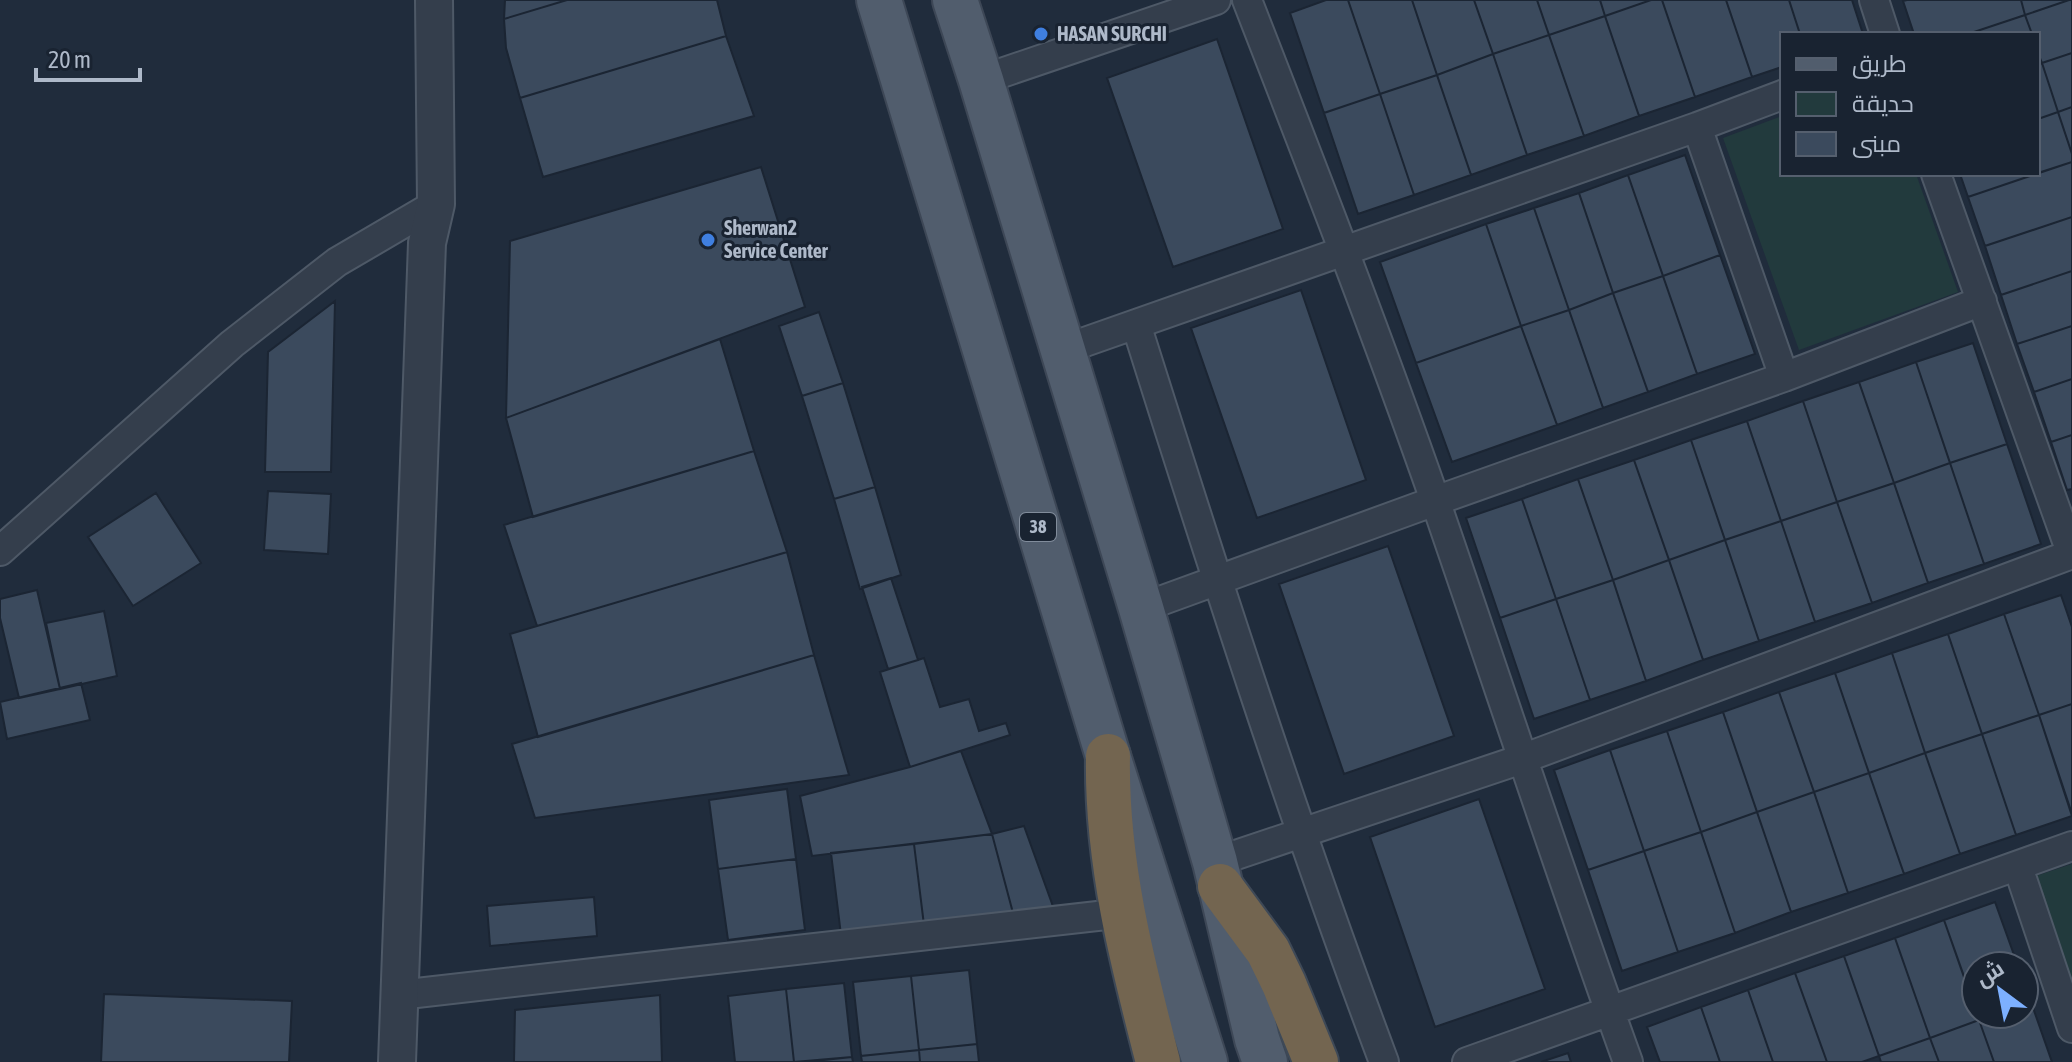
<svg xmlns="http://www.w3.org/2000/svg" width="2072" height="1062" font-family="'Asap Condensed',Cairo,sans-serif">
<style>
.green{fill:#223a3d}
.building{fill:#3b4a5d;stroke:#1b2533;stroke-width:2}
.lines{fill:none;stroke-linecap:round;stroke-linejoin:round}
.minor-casing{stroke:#4e5967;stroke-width:32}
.tertiary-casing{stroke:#4e5967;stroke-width:40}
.primary-casing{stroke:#3d4756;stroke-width:48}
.motorway-casing{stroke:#3e4957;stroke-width:48}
.minor{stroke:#343e4c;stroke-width:28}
.tertiary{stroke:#343e4c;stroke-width:36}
.primary{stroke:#515d6d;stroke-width:44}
.motorway{stroke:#736550;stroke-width:44}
.shop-dot{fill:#3f7fe0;stroke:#192331;stroke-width:3}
.labels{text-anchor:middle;stroke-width:6;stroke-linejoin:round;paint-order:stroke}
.shield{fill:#192331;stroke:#818c9b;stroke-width:2}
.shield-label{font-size:18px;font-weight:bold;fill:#aeb9c9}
.poi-label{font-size:20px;font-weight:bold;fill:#aeb9c9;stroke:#192331;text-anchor:start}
</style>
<rect width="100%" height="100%" fill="#202c3c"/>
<!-- green -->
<path class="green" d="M1782 116V174H1916L1958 292 1799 350 1723 138Z
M2072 864V982L2036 876Z"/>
<!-- building -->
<path class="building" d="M505 0H567L504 19Z
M567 0H717L726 36 520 98 506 48 504 19Z
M1326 0H1348L1380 94 1324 113 1290 13Z
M1348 0H1412L1437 75 1380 94Z
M1412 0H1474L1493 54 1437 75Z
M1474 0H1537L1549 35 1493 54Z
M1537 0H1600L1605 16 1549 35Z
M1600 0H1651L1605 16Z
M1651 0H1662L1695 97 1639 116 1605 16Z
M1662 0H1726L1752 77 1695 97Z
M1726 0H1789L1800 34H1782V67L1752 77Z
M1789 0H1852L1863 34H1800Z
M1907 0H2021L2025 15 1968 34H1914L1903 1Z
M2021 0H2069L2025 15Z
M2069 0H2072V53L2042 63 2038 53V34H2032L2025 15Z
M2025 15 2032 34H1968Z
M1605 16 1639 116 1584 136 1549 35Z
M1549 35 1584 136 1527 155 1493 54Z
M726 36 754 116 543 177 520 98Z
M1217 39 1283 229 1173 267 1107 78Z
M2072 53V107L2058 112 2042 63Z
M1493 54 1527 155 1471 175 1437 75Z
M2042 63 2058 112 2038 119V65Z
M1437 75 1471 175 1414 195 1380 94Z
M1380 94 1414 195 1358 214 1324 113Z
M2072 107V154L2058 112Z
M2058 112 2072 154V162L2038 173V119Z
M1685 155 1720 255 1663 276 1628 175Z
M2072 162V217L1985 246 1968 197Z
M761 167 805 307 506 418 510 241Z
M1960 174H2036L1968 197Z
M1628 175 1663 276 1613 293 1579 193Z
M1579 193 1613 293 1569 310 1534 208Z
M1534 208 1569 310 1521 326 1486 224Z
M2072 217V271L2001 295 1985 246Z
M1486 224 1521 326 1416 363 1380 262Z
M1720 255 1755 354 1697 374 1663 276Z
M2072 271V326L2017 344 2001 295Z
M1663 276 1697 374 1648 392 1613 293Z
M1301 290 1366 480 1257 518 1191 328Z
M1613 293 1648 392 1603 408 1569 310Z
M335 301 331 472H265L268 352Z
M1569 310 1603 408 1557 425 1521 326Z
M819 312 843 383 802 396 779 326Z
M1521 326 1557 425 1452 462 1416 363Z
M2072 326V379L2034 392 2017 344Z
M720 339 754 451 533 517 506 418Z
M1973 343 2007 444 1950 463 1916 362Z
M1916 362 1950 463 1894 483 1859 382Z
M2072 379V435L2051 442 2034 392Z
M1859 382 1894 483 1837 502 1803 401Z
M843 383 875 487 834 499 802 396Z
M1803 401 1837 502 1781 521 1747 421Z
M1747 421 1781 521 1725 540 1691 440Z
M2072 435V489L2067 490 2051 442Z
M1691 440 1725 540 1669 560 1634 460Z
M2007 444 2041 544 1984 564 1950 463Z
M754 451 787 552 537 626 504 525Z
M1634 460 1669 560 1613 580 1578 479Z
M1950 463 1984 564 1928 583 1894 483Z
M1578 479 1613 580 1556 599 1522 499Z
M1894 483 1928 583 1872 603 1837 502Z
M875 487 901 575 860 589 834 499Z
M268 491 331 494 328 554 264 550Z
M156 493 201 563 133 606 88 537Z
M1522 499 1556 599 1500 618 1466 518Z
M1837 502 1872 603 1815 622 1781 521Z
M1781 521 1815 622 1759 641 1725 540Z
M1725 540 1759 641 1703 660 1669 560Z
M1388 546 1454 736 1344 774 1279 584Z
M787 552 814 655 538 737 510 634Z
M1669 560 1703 660 1646 681 1613 580Z
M891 578 918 660 888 669 862 587Z
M1613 580 1646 681 1590 700 1556 599Z
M37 590 60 689 19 698 0 618V599Z
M2061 595 2072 627V704L2039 715 2004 614Z
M1556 599 1590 700 1534 719 1500 618Z
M104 611 117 676 60 689 46 623Z
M2004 614 2039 715 1982 734 1948 634Z
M1948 634 1982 734 1925 753 1892 653Z
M1892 653 1925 753 1869 773 1835 673Z
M814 655 849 775 535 818 512 744Z
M924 658 940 707 969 699 979 731 1006 723 1010 735 910 767 880 672Z
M1835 673 1869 773 1814 792 1779 692Z
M81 683 90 720 7 739 0 702Z
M1779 692 1814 792 1757 812 1723 712Z
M2072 704V814L2039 715Z
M1723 712 1757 812 1701 832 1667 731Z
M2039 715 2072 816 2016 835 1982 734Z
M1667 731 1701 832 1644 851 1610 750Z
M1982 734 2016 835 1960 854 1925 753Z
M1610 750 1644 851 1588 870 1554 770Z
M961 751 992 834 812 856 800 796 910 767Z
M1925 753 1960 854 1904 874 1869 773Z
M1869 773 1904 874 1848 893 1814 792Z
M787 789 796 859 718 869 709 800Z
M1814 792 1848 893 1791 912 1757 812Z
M1479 799 1545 989 1435 1027 1370 837Z
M1757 812 1791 912 1735 933 1701 832Z
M1024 826 1055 912 1013 913 992 834Z
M1701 832 1735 933 1678 952 1644 851Z
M992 834 1013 913 924 925 914 844Z
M914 844 924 925 841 935 831 853Z
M1644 851 1678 952 1622 971 1588 870Z
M796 859 805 930 728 940 718 869Z
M594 897 597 936 490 946 487 906Z
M1995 902 2018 966H1976V1010L1944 920Z
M1944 920 1979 1020 1930 1038 1895 938Z
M1895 938 1930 1038 1879 1056 1844 956Z
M1844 956 1879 1056 1862 1062H1827L1795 973Z
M969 970 977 1044 919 1050 911 976Z
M1795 973 1827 1062H1773L1748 990Z
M911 976 919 1050 861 1056 853 982Z
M844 983 852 1057 794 1062 786 989Z
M786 989 794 1062H735L728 996Z
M1748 990 1773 1062H1720L1701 1007Z
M104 994 292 1001 289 1062H101Z
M660 995 662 1062H514L515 1010Z
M2031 1002 2052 1062H1994L1979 1020 1997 1014H2024V1005Z
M1701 1007 1720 1062H1660L1647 1027Z
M1979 1020 1994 1062H1939L1930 1038Z
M1930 1038 1939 1062H1881L1879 1056Z
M977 1044 979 1062H920L919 1050Z
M919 1050 920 1062H862L861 1056Z
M1568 1053 1571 1062H1541Z
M852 1057 853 1062H805Z"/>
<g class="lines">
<!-- minor casing -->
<g class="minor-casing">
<path id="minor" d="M1247 0C1312 167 1377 334 1436 503 1500 689 1561 877 1628 1062
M1874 0 1885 34
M981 80 1216 0
M1697 127 1784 377
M1936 174 2072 555
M1136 324C1214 572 1293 819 1384 1062
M1062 350 1697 127 1782 95
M0 551 232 344 337 262 436 204
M1141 608 1435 501 1784 377 1982 301
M1215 862 1522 759 2072 554
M2018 867 2072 1028
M399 995 1124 913
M1467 1062 2072 846"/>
</g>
<!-- tertiary casing -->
<g class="tertiary-casing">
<path id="tertiary" d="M397 1062 427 243 436 204 434 0"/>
</g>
<!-- primary casing -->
<g class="primary-casing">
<path id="primary" d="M879 0 1108 756 1205 1062
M955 0 981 80 1141 608 1215 862 1257 1039 1265 1062"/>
</g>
<!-- motorway casing -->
<g class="motorway-casing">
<path id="motorway" d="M1108 756C1106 860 1132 962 1158 1062
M1220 886 1268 951 1284 984 1316 1062"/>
</g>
<!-- minor -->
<use href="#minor" class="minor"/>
<!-- tertiary -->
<use href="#tertiary" class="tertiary"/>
<!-- primary -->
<use href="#primary" class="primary"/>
<!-- motorway -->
<use href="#motorway" class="motorway"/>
</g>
<!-- markers -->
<g class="shop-dot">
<circle cx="1041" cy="34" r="8"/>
<circle cx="708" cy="240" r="8"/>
</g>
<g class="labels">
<!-- shield labels -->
<rect class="shield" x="1020" y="513" width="36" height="28" rx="6"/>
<g class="shield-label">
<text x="1038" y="533">38</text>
</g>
<!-- poi labels -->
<g class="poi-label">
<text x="1057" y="41">HASAN SURCHI</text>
<text x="724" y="235">Sherwan2<tspan x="724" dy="23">Service Center</tspan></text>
</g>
</g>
<!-- legend -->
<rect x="1780" y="32" width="260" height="144" fill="#192331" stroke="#555f6e" stroke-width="2"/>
<rect x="1796" y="58" width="40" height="12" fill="#515d6d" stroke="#555f6e" stroke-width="2"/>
<text x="1852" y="72" font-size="24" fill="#aeb9c9">طريق</text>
<rect x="1796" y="92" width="40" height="24" fill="#223a3d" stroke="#555f6e" stroke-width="2"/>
<text x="1852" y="112" font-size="24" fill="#aeb9c9">حديقة</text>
<rect x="1796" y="132" width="40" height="24" fill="#3b4a5d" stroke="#555f6e" stroke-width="2"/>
<text x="1852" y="152" font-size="24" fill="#aeb9c9">مبنى</text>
<!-- north arrow -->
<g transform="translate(2000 990) rotate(328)"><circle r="38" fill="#192331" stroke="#555f6e" stroke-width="2"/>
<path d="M0-6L14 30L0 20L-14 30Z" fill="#7db0ff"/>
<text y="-12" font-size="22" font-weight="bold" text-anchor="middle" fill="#aeb9c9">ش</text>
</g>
<!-- scale -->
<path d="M36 68v12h104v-12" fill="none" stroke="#aeb9c9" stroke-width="4"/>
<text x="48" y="68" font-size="24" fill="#aeb9c9" stroke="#192331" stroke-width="6" paint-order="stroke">20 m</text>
</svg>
